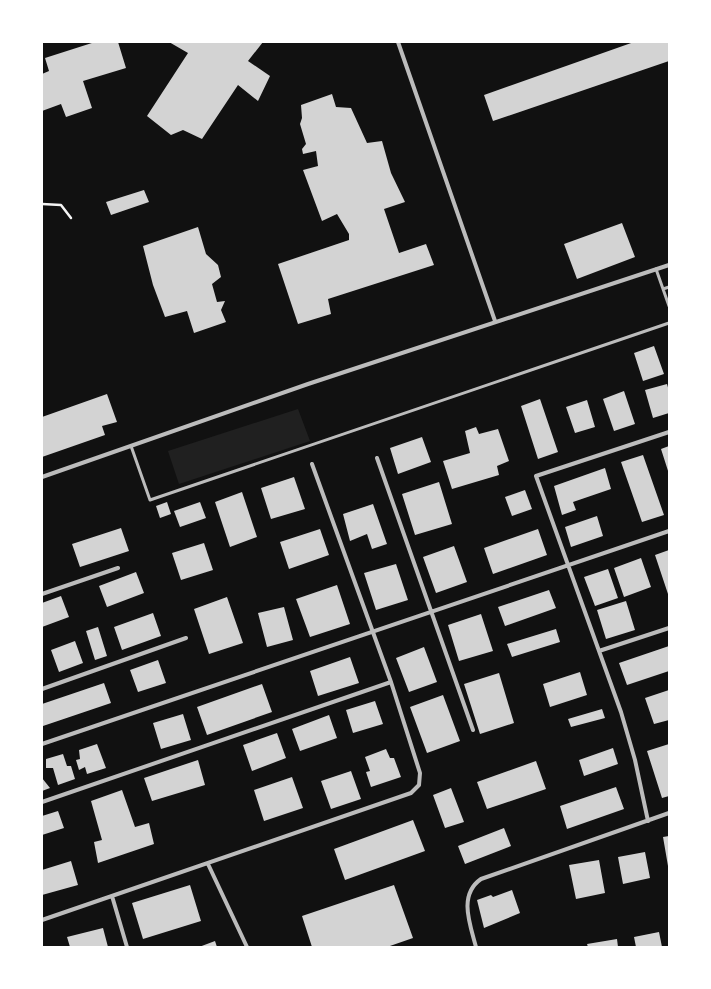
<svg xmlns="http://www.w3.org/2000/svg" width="711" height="989" font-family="'Archivo Narrow',sans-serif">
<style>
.green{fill:#202020}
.building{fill:#d3d3d3}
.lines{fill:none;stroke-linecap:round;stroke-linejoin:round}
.path{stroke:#f5f5f5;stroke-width:2.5}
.service{stroke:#bcbcbc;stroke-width:3}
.minor{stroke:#bcbcbc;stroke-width:4}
</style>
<rect width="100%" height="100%" fill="#111"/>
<!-- green -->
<path class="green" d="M298 409 310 441 179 484 168 451Z"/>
<!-- building -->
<path class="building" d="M95 42H118L126 68 83 81 92 108 66 117 61 104 42 111V74L49 71 45 58Z
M169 42H263L248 61 270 76 258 101 238 85 202 139 183 130 171 135 147 116 188 53Z
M634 42H669V61L493 121 484 95Z
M332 94 336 107 351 108 367 143 382 141 391 173 405 202 384 209 399 253 426 244 434 265 328 299 331 314 298 324 278 264 349 240V234L337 214 322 221 303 170 318 166 316 151 303 154 302 149 306 144 300 124 302 118 301 105Z
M144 190 149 202 111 215 106 202Z
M622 223 635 257 577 279 564 244Z
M198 227 206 254 218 265 221 277 212 284 217 302 225 301 221 310 226 322 194 333 187 311 165 317 153 285 143 246Z
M654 346 664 374 643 381 634 353Z
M667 384 669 391V413L653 418 645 390Z
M624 391 635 424 614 431 603 399Z
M107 394 117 422 102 426 105 435 42 457V417Z
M540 399 558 452 538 459 521 406Z
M587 400 595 427 575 433 566 407Z
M476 427 479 434 498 429 509 461 497 466 499 475 452 489 443 461 470 453 465 431Z
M422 437 431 462 398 474 390 448Z
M669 446V474L661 449Z
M643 455 664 515 642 522 621 462Z
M605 468 611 489 573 502 576 510 562 515 554 486Z
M294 477 305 509 271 519 261 488Z
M439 482 452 524 415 535 402 494Z
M525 490 532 509 512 516 505 497Z
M242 492 257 537 230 547 215 502Z
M167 502 171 514 160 518 156 506Z
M200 502 206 518 180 527 174 511Z
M373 504 387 544 372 549 367 534 350 541 343 514Z
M597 516 603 536 571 547 565 527Z
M121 528 129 551 80 567 72 544Z
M320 529 329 555 289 569 280 542Z
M538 529 547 555 493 574 484 548Z
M204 543 213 570 181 580 172 553Z
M454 546 467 582 436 593 423 557Z
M669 550V597L655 555Z
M641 558 651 587 624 597 614 568Z
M396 564 408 600 376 610 364 573Z
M608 569 618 598 595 606 584 577Z
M136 572 144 593 107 607 99 586Z
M337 585 350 624 310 637 296 599Z
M549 590 556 608 505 626 498 607Z
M61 596 69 617 42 627V603Z
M227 597 243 643 209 654 194 609Z
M626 601 635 630 606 639 597 610Z
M284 607 293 640 267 647 258 613Z
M153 613 161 636 122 650 114 627Z
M481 614 493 651 459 661 448 625Z
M98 627 107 656 95 660 86 631Z
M556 629 560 642 512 657 507 644Z
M75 641 83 663 59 672 51 650Z
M669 646V671L627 685 619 663Z
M424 647 437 682 409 692 396 658Z
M350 657 359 683 318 696 310 671Z
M158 660 166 683 138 692 130 670Z
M580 672 587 695 550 707 543 684Z
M499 673 514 723 480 734 464 684Z
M104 683 111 703 43 726 42 704Z
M262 684 272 712 207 735 197 707Z
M669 690V720L654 724 645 698Z
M443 695 460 741 427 753 410 707Z
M375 701 383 724 353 733 346 710Z
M602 709 605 718 571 727 568 719Z
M183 714 191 740 161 749 153 723Z
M329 715 337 738 300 751 292 729Z
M277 733 286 758 252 771 243 745Z
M97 744 106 768 87 774 85 767 79 770 76 760 80 759 79 750Z
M669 744V796L662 798 647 751Z
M613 748 618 764 584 776 579 760Z
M386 749 390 758H394L401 777 371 787 366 772 370 771 365 757Z
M63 754 67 766H71L75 779 58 785 53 768H46V759Z
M198 760 205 785 152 801 144 778Z
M536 761 546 789 487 809 477 782Z
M351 771 361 799 331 809 321 781Z
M292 777 303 808 264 821 254 790Z
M42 778 50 788 42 791Z
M616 787 624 809 567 829 560 806Z
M451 788 464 822 445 828 433 795Z
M122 790 135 827 149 823 154 844 98 863 94 842 102 840 91 801Z
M58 811 64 828 42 835V816Z
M413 820 425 851 345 880 334 849Z
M504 828 511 846 465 864 458 846Z
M669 836V866H668L663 837Z
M645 852 650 878 623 884 618 857Z
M599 860 605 893 576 899 569 865Z
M71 861 78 885 42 895V870Z
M190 885 201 921 143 939 132 903Z
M394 885 413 938 387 947H312L302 916Z
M512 890 520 913 484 928 477 900 491 895 493 897Z
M103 928 108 947H70L67 937Z
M659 932 662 947H636L634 937Z
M617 939 618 947H588L587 944Z
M215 941 217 947H199Z"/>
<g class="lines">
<!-- path -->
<path class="path" d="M42 204 61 205 71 218"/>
<!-- service -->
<path class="service" d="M656 269 669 306
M663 289 669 287
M131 446 150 500 669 323"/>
<!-- minor -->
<path class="minor" d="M398 42 495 321
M377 458 473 730
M42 477 308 384 669 265
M42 594 118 568
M599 651 669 628
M42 689 186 638
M42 744 669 531
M42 802 391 682
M648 821 635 760 621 712 536 476 669 432
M208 864 247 947
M112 896 127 947
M42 920 411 793 419 785 420 773 391 682 312 464
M476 947C470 924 458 895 481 879L669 813"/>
</g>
<!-- border -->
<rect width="711" height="989" fill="none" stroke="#ffffff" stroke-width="86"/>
</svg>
